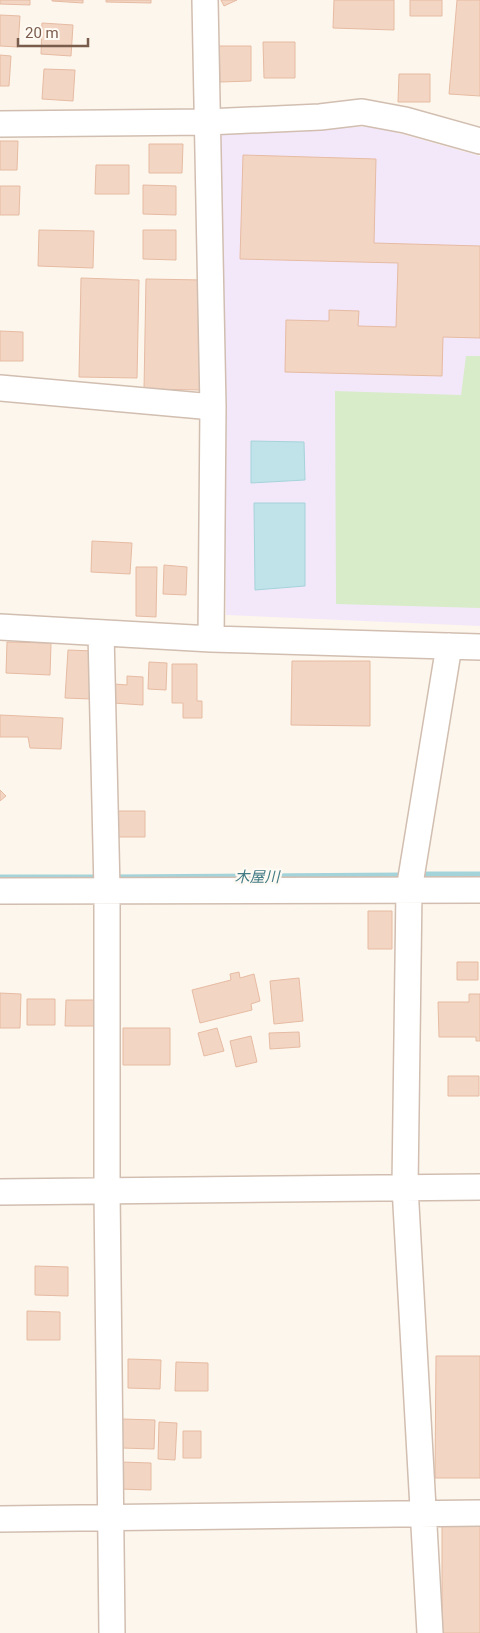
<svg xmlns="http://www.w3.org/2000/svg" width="480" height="1633" font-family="Roboto,'Noto Sans JP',sans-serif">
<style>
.education{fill:#f3e8fa}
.green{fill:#d8ecc9}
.water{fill:#bfe3e8;stroke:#a5d3da}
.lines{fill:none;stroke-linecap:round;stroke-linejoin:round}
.stream{stroke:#a5d3da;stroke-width:7}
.building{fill:#f3d5c3;stroke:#e6bba3}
.minor-casing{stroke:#d1beb0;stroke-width:28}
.minor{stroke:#fff;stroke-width:25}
.labels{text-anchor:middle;stroke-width:4.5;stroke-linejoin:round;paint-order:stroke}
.water-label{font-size:15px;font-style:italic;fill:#437c86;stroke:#fffaf3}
</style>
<rect width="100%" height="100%" fill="#fdf6ec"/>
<!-- education -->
<path class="education" d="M373 126 480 156V626L226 615 220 135Z"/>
<!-- green -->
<path class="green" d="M466 356H480V608L336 604 335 391 461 395Z"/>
<!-- water -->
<path class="water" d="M251 441 304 442 305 480 251 483Z
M254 503H305V586L255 590Z"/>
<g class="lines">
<!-- stream -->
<path class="stream" d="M420 875H480
M0 878H99
M112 878 402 876"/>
</g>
<!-- building -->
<path class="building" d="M0 0H30V5L0 4Z
M52 0H83V3L52 1Z
M106 0H151V3L106 2Z
M221 0H237L224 6Z
M334 0H394V30L333 28Z
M410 0H442V16H410Z
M457 0H480V96L449 94Z
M0 15 20 16 18 47 0 46Z
M42 23 73 25 71 56 41 54Z
M263 42H295V78H264Z
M219 46H251V81L220 82Z
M0 55 11 56 9 86H0Z
M44 69 75 70 73 101 42 99Z
M399 74H430V102H398Z
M0 141H18L17 170H0Z
M149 144H183L182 173H149Z
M243 155 376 159 374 243 480 246V338L443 337 442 376 285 372 286 320 329 321V310L359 311 358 326 396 327 398 263 240 259Z
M96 165H129V194H95Z
M143 185 176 186V215L143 214Z
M0 186H20L19 215H0Z
M39 230 94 231 93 268 38 266Z
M143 230H176V260L143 259Z
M81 278 139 280 137 378 79 377Z
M146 279 203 280 201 390 144 389Z
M0 331 23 332V361H0Z
M92 541 132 543 130 574 91 572Z
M164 565 187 567 186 595 163 594Z
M136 567H157L156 617 136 616Z
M7 642 51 643 50 675 6 673Z
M68 650 93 651 91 699 65 698Z
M292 661H370V726L291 725Z
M149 662 167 663 166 690 148 689Z
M172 664H197V701H202V718H183V703H172Z
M127 676 143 677V705L113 703 114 684 127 685Z
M0 715 63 718 61 749 30 748 28 737H0Z
M0 790 6 796 0 801Z
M117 811H145V837H117Z
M368 911H392V949H368Z
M457 962H478V980H457Z
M239 972 240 978 254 974 260 1001 251 1004 252 1010 200 1023 192 990 231 980 230 974Z
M299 978 303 1021 274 1024 270 981Z
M0 993 21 994 20 1028H0Z
M469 994H480V1041H476V1037H439L438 1002H469Z
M27 999H55V1025H27Z
M66 1000H94V1026H65Z
M123 1028H170V1065H123Z
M217 1028 224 1051 204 1056 198 1033Z
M299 1032 300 1047 270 1049 269 1033Z
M251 1036 257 1062 236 1067 230 1041Z
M448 1076H479V1096H448Z
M35 1266 68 1267V1296L35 1295Z
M27 1311 60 1312V1340H27Z
M436 1356H480V1478H435Z
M128 1359 161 1360 160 1389 128 1388Z
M176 1362 208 1363V1391H175Z
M122 1419 155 1420 154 1449 122 1448Z
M159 1422 177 1423 175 1460 158 1459Z
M183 1431H201V1458H183Z
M120 1462 151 1463V1490L120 1489Z
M442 1509H480V1633H442Z"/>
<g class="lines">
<!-- minor casing -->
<g class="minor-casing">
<path id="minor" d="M205 0 213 407 211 639
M0 124 207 122 320 117 362 112 405 120 480 141
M0 388 213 407
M0 627 211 639 480 647
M101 633 107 890V1191L112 1633
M0 891 480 890
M0 1192 480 1187
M0 1519 480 1513
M430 1633 405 1187 409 890 449 646"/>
</g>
<!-- minor -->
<use href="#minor" class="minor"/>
</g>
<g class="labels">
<!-- water labels -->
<g class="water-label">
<text x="257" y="882">木屋川</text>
</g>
</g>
<!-- scale -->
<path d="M18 38v8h70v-8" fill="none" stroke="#7a5c4d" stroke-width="2.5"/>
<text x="25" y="38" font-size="15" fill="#7a5c4d" stroke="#fffaf3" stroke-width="4" paint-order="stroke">20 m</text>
</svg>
